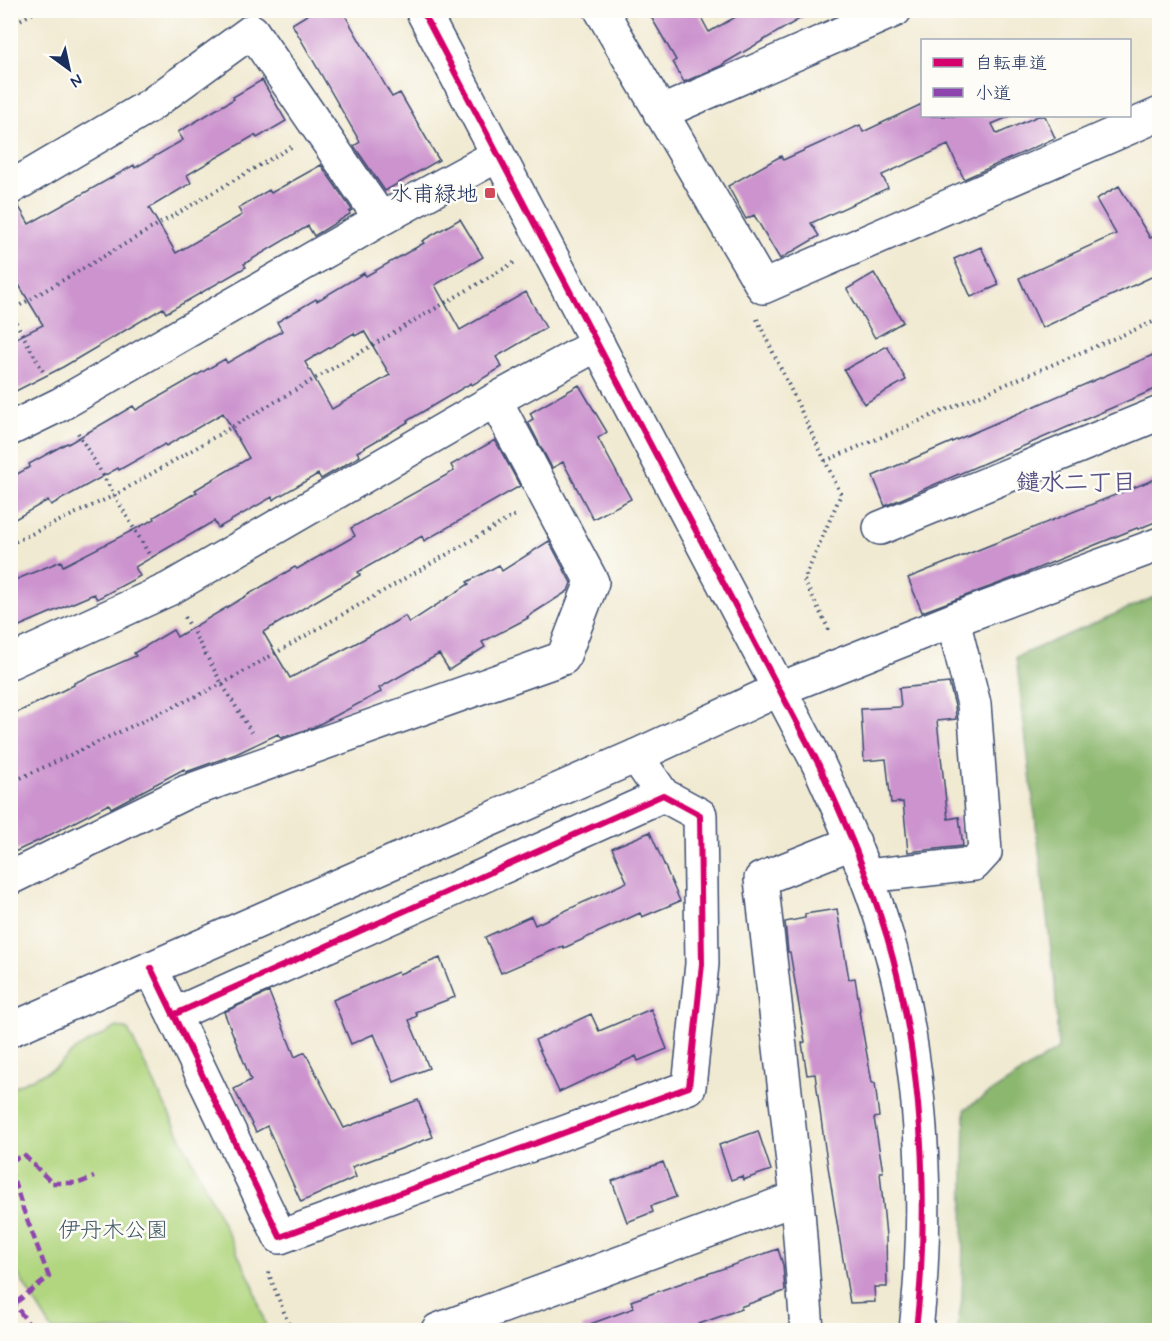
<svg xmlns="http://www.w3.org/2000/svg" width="1170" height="1341" font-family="Mynerve,'Klee One',sans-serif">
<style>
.green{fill:#b1d67f;stroke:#66826e;stroke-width:1.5}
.forest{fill:#8cb76e;stroke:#547366;stroke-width:1.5}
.building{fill:#cc93ce;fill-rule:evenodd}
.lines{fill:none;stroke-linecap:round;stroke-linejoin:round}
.street-casing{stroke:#3b4b6f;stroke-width:36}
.secondary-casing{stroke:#3b4b6f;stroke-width:36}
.path{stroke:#3b4b6f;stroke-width:4;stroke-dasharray:1.5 4.5;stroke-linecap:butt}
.street{stroke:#fff;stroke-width:33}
.secondary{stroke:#fff;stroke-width:33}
.quiet{stroke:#8e44ad;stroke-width:4.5;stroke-dasharray:9 4.5;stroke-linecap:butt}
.cycleway-casing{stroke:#fdfcf7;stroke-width:10}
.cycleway{stroke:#d6006c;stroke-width:6}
.poi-dot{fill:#d1495b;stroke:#fdfcf7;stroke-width:2}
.labels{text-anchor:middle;stroke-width:5;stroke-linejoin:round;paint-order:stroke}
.poi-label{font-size:22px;fill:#1b2f5e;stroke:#fdfcf7;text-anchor:end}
.park-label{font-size:22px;fill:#405966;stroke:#fdfcf7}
.neighbourhood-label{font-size:24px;font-weight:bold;fill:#595285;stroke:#fdfcf7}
</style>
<rect width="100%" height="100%" fill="#fdfcf7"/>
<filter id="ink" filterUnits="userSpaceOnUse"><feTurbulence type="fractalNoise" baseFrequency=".0167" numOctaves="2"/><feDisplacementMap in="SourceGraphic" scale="12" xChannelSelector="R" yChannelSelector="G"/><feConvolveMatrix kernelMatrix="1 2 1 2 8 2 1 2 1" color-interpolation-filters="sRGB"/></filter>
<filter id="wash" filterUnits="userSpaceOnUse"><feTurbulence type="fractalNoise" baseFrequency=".008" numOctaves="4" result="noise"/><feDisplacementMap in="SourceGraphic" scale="24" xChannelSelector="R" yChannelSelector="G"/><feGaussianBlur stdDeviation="1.35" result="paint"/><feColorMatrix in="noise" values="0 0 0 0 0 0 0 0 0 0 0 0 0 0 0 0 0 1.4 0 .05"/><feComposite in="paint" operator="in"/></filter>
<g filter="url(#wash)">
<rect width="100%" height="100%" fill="#f1ead2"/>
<!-- green -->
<path class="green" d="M117 1027 128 1030 253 1285 267 1330H52L11 1263V1088L55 1068 76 1049Z"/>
<!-- forest -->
<path class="forest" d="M1159 595V1330H957L962 1299 965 1109 1058 1049 1055 984 1016 657Z"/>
<g id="blocks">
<!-- building -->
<path class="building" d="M315 10H342L392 97 400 93 439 160 385 191 354 146 360 142 292 24Z
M647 10H697L709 32 748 10H815L723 64V65L684 82 673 62 676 60Z
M262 80 286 121 257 138 255 135 187 175 191 183 149 208 176 253 242 215 238 208 269 190 271 193 321 165 352 210 349 212 350 214 314 236 308 226 244 264 246 267 166 313 163 308 63 367 10 394V341L43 325 10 270V207L18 205 29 224 134 165 135 168 183 140 178 132 234 99 233 97Z
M922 104V116H1011L992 124 997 134 1038 116H1045L1055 138 964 179 948 145 882 175 888 188 811 223 819 236 780 259 754 215 746 219 728 186 781 156 783 160 860 125 863 132Z
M1119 186 1150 238 1160 234V273L1042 328 1019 278 1116 234 1096 199Z
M460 219 483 257 435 285 460 330 526 292 546 328 496 357 502 367 472 385 471 383 407 421 408 422 357 452 360 456 321 479 318 474 273 500 272 497 218 528 214 521 135 567 140 576 97 599 94 594 10 630V582L61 561 63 566 155 519 154 517 197 492 195 490 249 458 223 413 166 446 165 444 119 470 118 468 51 505 48 500 10 522V478L30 467 29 464 67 443 68 444 133 406 136 410 225 359 227 363 282 331 277 322 316 299 317 301 364 273 366 276 424 243 422 241ZM364 331 390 375 332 409 305 362 354 333 355 336Z
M981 247 999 285 971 297 954 259Z
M874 273 903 322 875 338 847 289Z
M887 346 906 380 864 404 844 370Z
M1160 352V387L885 506 873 476Z
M579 385 607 432 598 438 631 499 593 519 563 462 552 468 528 422 533 419 530 413Z
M495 440 520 486 424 541 422 536 358 572 360 575 263 632 290 678 377 632 405 616 409 623 469 584 467 582 499 565 502 571 549 541 571 583 568 591 527 617 528 618 482 642 485 647 449 670 439 654 379 688 381 692 314 727 281 738 278 734 236 754 186 772 184 769 124 801 111 808 109 804 40 840 10 854V716L74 685V683L136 656 134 653 173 630 177 637 295 567 297 569 355 536 351 528 454 471 451 465Z
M1160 477V520L1138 529 1137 528 1016 577 922 612 908 578Z
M949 683 955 706 956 719 937 721 948 819 959 817 963 846 908 852 903 802 891 803 886 759 864 761 861 709 901 707 899 688Z
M650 832 680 901 642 917 640 913 564 948 563 946 501 973 485 937 531 916 535 925 627 882 612 848Z
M837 909 849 979 855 978 860 1010 859 1011 872 1083H875L879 1117 874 1118 883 1172H880L886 1236 887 1287H874L875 1302 850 1303 825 1148 815 1074 807 1075 802 1043 805 1042 790 952H788L785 922 805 918V914Z
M440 958 455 997 415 1012 417 1016 409 1020 429 1068 394 1082 374 1034 351 1044 333 1000 398 972 399 974Z
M269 992 295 1057 305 1052 344 1128 418 1100 433 1137 352 1167 356 1177 301 1202 267 1126 256 1132 234 1089 251 1080 224 1012Z
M651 1009 667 1049 638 1061 636 1056 559 1092 535 1040 591 1014 599 1031Z
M758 1131 771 1170 743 1180 742 1176 731 1180 719 1145Z
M663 1162 676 1197 651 1206 653 1212 627 1222 612 1181Z
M778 1249 783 1265 785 1291 740 1307 741 1309 682 1330H583L582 1327 634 1308 631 1301Z"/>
</g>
</g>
<g filter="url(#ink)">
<use href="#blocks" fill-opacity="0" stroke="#3b4b6f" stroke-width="1.5"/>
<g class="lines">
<!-- street casing -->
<g class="street-casing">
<path id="street" d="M601 10 763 287 1160 114
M660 113 895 10
M10 188 149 106 252 31 381 219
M10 429 61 404 381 219 498 155
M880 528 1160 413
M10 662 169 589 495 400 598 344
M780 689 953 620 1160 544
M636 756 663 795
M867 876 974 864 985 852 974 704 953 620
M10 878 186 792 563 658 592 582 495 400
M151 968 280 1237 689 1087 702 964 700 815 663 795 173 1015
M438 1330 797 1198
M807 1330 797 1198 761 879 854 842"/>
</g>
<!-- secondary casing -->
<g class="secondary-casing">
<path id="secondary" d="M422 10 818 763C844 820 869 877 887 937 918 1041 927 1163 921 1271 920 1291 918 1311 916 1330
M10 1030 427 847 636 756 780 689"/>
</g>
<!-- path -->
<path class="path" d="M10 25 39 10
M10 311 291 147
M10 312 45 375
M757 319 841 494 804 580 830 632
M78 433 153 561
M825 461 1160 319
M10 544 115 495 517 261
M185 617 222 684 252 733
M10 783 222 684 517 514
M268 1272 291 1330
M749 1330 759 1327 774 1328"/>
<!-- street -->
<use href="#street" class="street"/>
<!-- secondary -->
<use href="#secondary" class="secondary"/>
<!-- quiet -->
<path class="quiet" d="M10 1160 25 1156 52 1183H79L94 1177
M10 1168 23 1209 49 1277 14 1304
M11 1299 33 1330"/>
<!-- cycleway casing -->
<g class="cycleway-casing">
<path id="cycleway" d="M422 10 818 763C844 820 869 877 887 937 918 1041 927 1163 921 1271 920 1291 918 1311 916 1330
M151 968 280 1237 689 1087 702 964 700 815 663 795 173 1015"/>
</g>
<!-- cycleway -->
<use href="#cycleway" class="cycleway"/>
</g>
</g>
<!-- markers -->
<rect class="poi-dot" x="484" y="187" width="12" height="12" rx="3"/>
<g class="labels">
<!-- poi labels -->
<g class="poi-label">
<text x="478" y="201">水甫緑地</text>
</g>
<!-- park labels -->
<g class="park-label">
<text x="113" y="1237">伊丹木公園</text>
</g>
<!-- neighbourhood labels -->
<g class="neighbourhood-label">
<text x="1076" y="490">鑓水二丁目</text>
</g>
</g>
<!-- margin -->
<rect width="1170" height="1341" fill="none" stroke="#fdfcf7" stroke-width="36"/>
<!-- legend -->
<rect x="921" y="39" width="210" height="78" fill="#fdfcf7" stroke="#a3aaba" stroke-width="1.5"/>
<rect x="933" y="58" width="30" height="9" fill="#d6006c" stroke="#a3aaba" stroke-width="1.5"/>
<text x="975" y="69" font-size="18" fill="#1b2f5e">自転車道</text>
<rect x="933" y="88" width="30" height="9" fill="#8e44ad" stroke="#a3aaba" stroke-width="1.5"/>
<text x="975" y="99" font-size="18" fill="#1b2f5e">小道</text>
<!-- north arrow -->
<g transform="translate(69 69) rotate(147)" stroke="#fdfcf7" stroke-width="4.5" paint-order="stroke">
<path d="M0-4.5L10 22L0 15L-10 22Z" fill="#1b2f5e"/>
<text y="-9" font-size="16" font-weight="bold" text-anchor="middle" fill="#1b2f5e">N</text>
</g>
</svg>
